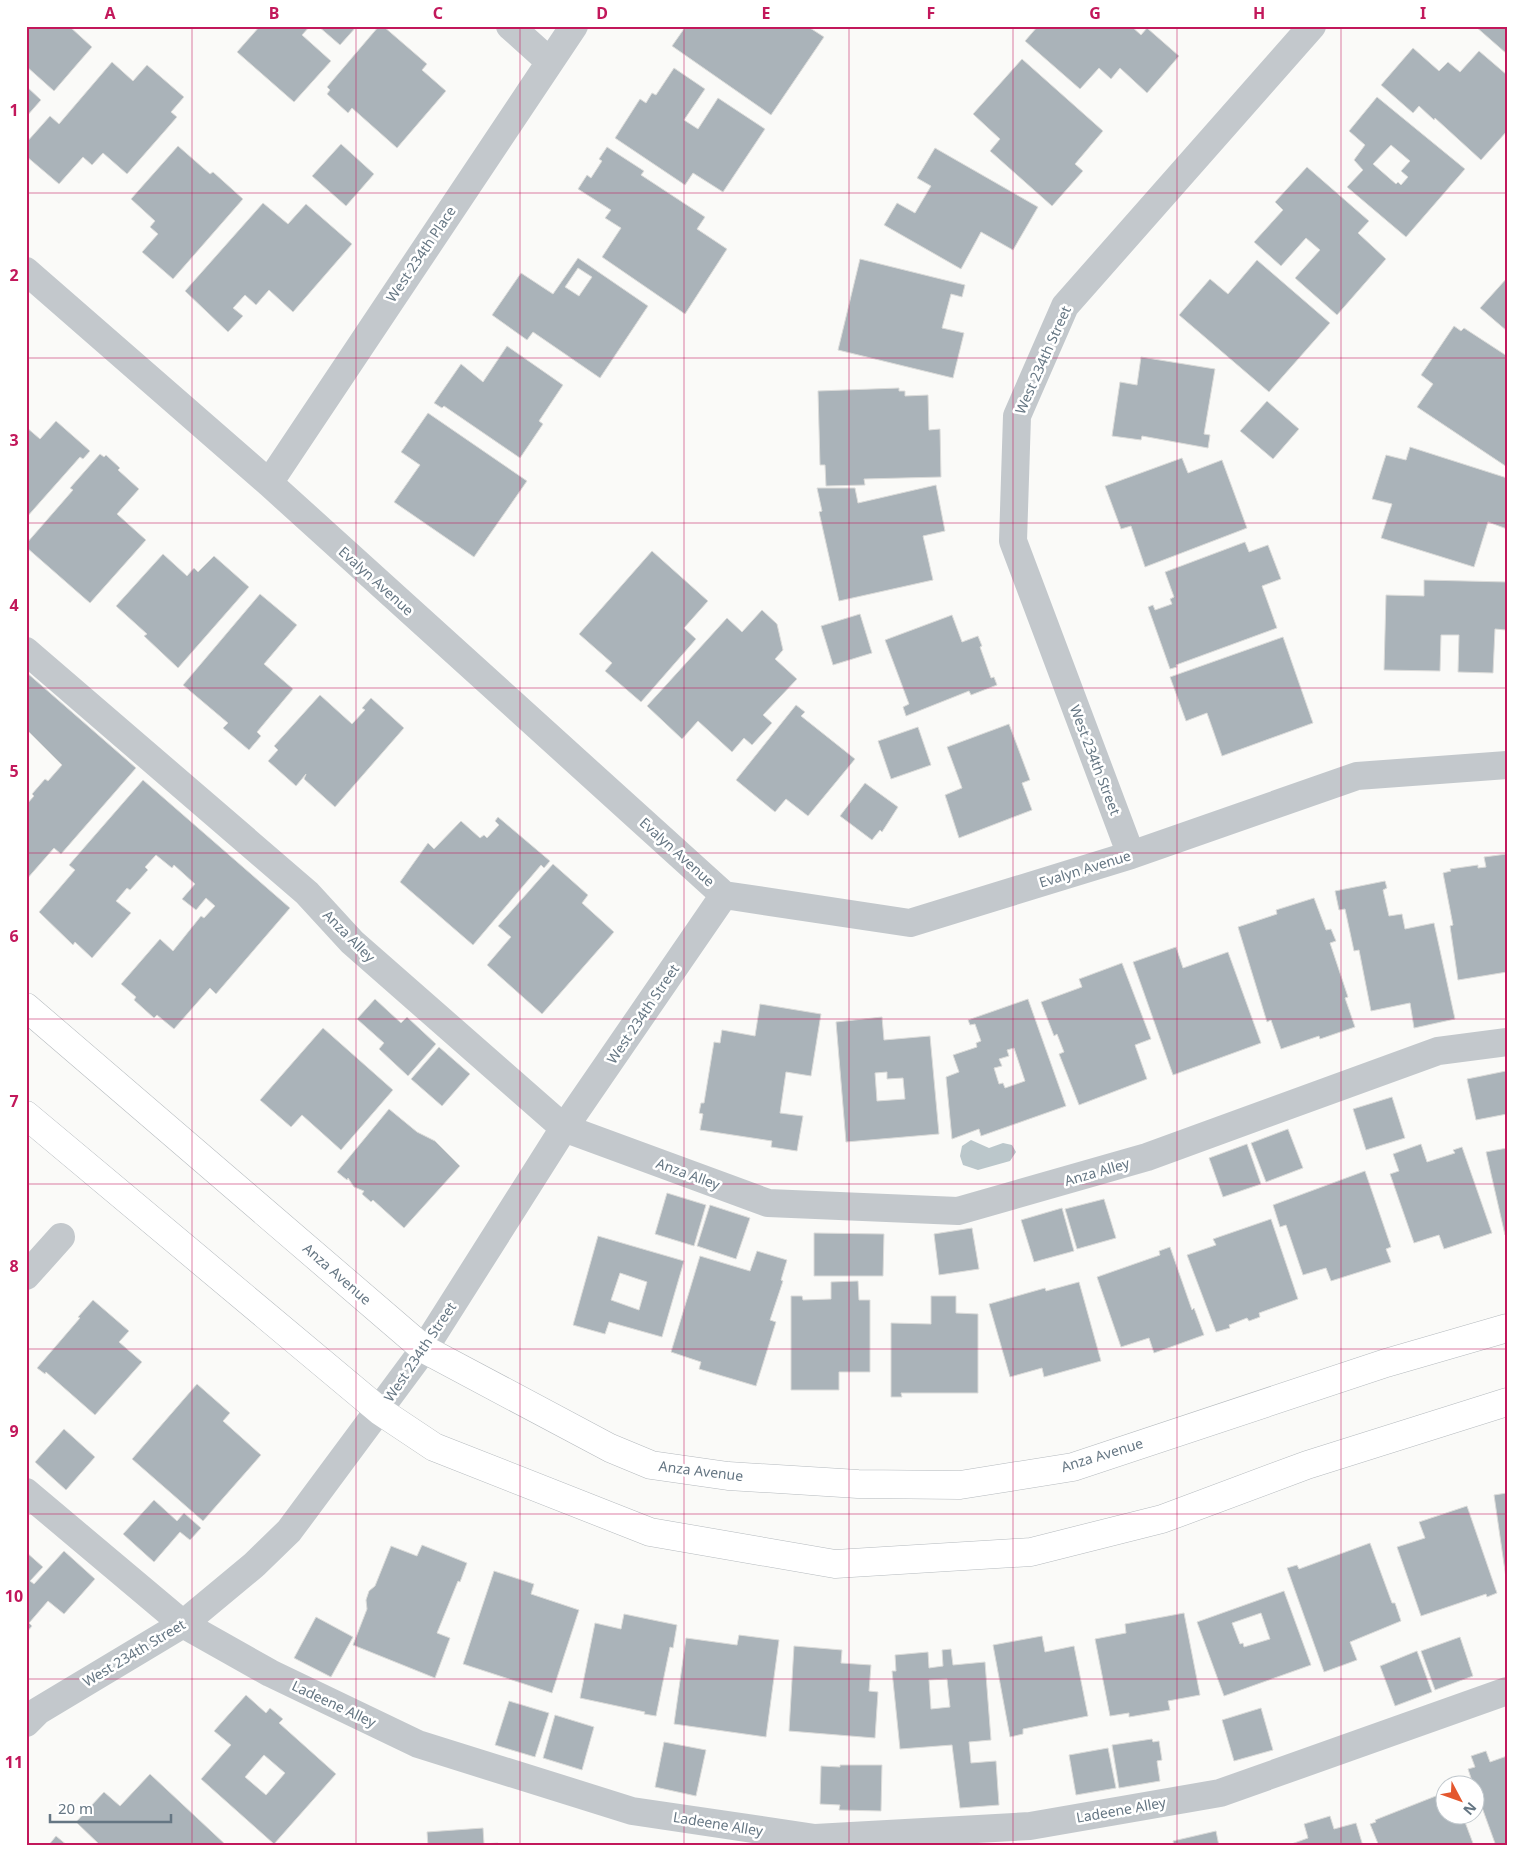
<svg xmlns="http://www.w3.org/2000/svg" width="1533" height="1872" font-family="'Noto Sans',sans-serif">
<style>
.water{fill:#bbc7cb}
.building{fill:#aab3b9;stroke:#dcdcda;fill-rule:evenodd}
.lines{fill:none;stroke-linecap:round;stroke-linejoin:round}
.major-casing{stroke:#b5babe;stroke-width:29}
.minor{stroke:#c3c8cc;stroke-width:28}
.major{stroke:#fff;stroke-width:28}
.grid{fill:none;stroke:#c2185b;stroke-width:1;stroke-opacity:0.55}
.labels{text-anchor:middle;stroke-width:5;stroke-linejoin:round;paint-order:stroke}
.street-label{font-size:14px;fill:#657683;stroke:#fff}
.neatline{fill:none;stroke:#c2185b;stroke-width:2}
.grid-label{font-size:16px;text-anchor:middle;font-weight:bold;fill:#c2185b}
</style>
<rect width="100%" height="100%" fill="#fafaf8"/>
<!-- water -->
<path class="water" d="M971 1140 989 1148 1003 1143 1012 1145 1016 1152 1010 1161 978 1170 963 1165 960 1156 962 1146Z"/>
<!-- building -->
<path class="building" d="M26 26H69L92 47 54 91 26 66Z
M310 26 302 35 331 61 294 102 237 52 260 26Z
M318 26H357L340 45Z
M379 26H383L427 64 422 70 446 91 397 148 352 108 348 113 327 94 330 90 327 87Z
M686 26H807L824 37 771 115 672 46Z
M1038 26H1131L1141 35 1147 28 1179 56 1147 93 1120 68 1111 79 1099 68 1080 89 1025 41Z
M1475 26H1507V54Z
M1413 48 1439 71 1448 62 1460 72 1479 51 1507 75V131L1481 160 1435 118 1434 120 1419 106 1413 113 1381 85Z
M1022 59 1103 131 1075 164 1083 171 1052 206 990 151 1000 139 973 114Z
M112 62 133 81 147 65 184 97 171 112 177 117 127 174 103 153 92 165 83 157 59 184 26 156V143L50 116 59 124Z
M674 68 705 89 684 120 698 129 718 98 765 129 723 192 693 173 685 185 615 138 640 99 646 103 652 93 656 95Z
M26 86 41 100 26 117Z
M1377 97 1465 169 1406 237 1347 187 1363 170 1354 160 1365 145 1349 131ZM1391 145 1410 161 1401 171 1408 177 1401 185 1398 182 1396 184 1373 164Z
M341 144 374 174 346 206 312 176Z
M178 146 210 174 213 172 243 199 173 279 142 252 158 234 150 227 155 221 131 199Z
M607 147 644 171 641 175 705 217 697 229 727 249 685 314 602 257 621 228 605 218 611 210 578 189 587 175 591 178 602 161 599 159Z
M935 148 1038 207 1013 250 981 232 961 269 884 225 897 203 915 213 931 186 917 178Z
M1307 167 1369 221 1358 233 1386 259 1337 315 1295 278 1320 250 1306 238 1281 266 1254 242 1283 210 1275 202Z
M263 203 288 224 306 204 352 244 293 312 269 290 256 305 245 295 233 308 243 316 228 332 185 291Z
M578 258 648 306 600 378 533 332 527 340 492 315 521 273 553 294ZM578 268 592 277 579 296 565 287Z
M860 259 965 285 962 297 951 294 942 328 964 333 953 378 838 350Z
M1257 260 1330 323 1269 392 1179 315 1210 279 1228 294Z
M1507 278V331L1480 308Z
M1454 326 1461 331 1464 328 1507 356V467L1417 407 1433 384 1421 375Z
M507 346 563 385 539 421 543 424 520 458 444 406 442 408 434 403 461 364 483 382Z
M1141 357 1215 369 1204 434 1210 435 1208 448 1142 436 1141 440 1112 436 1120 382 1137 385Z
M899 388V391H905V396L928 395 929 430 940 429 941 477 864 479 865 485 826 486 825 465H820L818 391Z
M1267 401 1299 429 1273 459 1240 431Z
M428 413 527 481 474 557 394 502 420 465 401 452Z
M56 421 90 451 83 459 80 457 26 518V427L40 439Z
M1410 447 1507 478V529L1488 522 1474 567 1381 538 1392 504 1372 499 1386 455 1406 460Z
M100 454 104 457 106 455 120 468 118 470 139 489 117 514 146 540 90 603 26 547V544L73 490 70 488Z
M1182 458 1188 473 1222 460 1247 528 1145 567 1131 526 1121 529 1105 486Z
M936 485 945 531 923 536 933 580 839 601 819 512 822 511 817 488H855L858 503Z
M1245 542 1249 552 1268 545 1281 579 1262 586 1277 628 1176 665 1177 667 1170 669 1148 607 1153 605 1155 610 1172 604 1170 599 1174 597 1165 572Z
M652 551 708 601 684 628 696 639 641 702 605 671 612 663 579 634Z
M163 554 187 576 194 568 198 572 214 556 249 587 178 668 144 636 147 634 116 606Z
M1424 580 1507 582 1506 630 1495 629 1493 673 1458 672 1459 635H1441L1440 671 1384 670 1386 595 1424 596Z
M260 594 297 625 264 664 293 689 257 732 261 736 249 750 223 728 228 723 183 685Z
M762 610 777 624 783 650 775 659 797 679 763 715 772 723 752 745 744 738 732 752 698 721 682 739 647 706 727 618 742 632Z
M860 614 872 653 833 665 821 626Z
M952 615 962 642 978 636 982 646 980 647 991 678 994 677 997 685 971 695 969 691 906 716 903 707 909 704 885 640Z
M1283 637 1313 723 1222 756 1207 713 1186 721 1170 677Z
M26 672 136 768 61 854 54 848 26 880V805L34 796 32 794 45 779 48 781 62 765 26 729Z
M320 695 352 724 365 710 362 708 371 698 404 728 335 807 304 779 306 774 296 786 268 761 278 750 274 746Z
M796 705 805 712 801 716 855 759 808 816 786 799 775 812 736 780Z
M1009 724 1030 780 1022 783 1032 810 959 838 945 795 962 788 947 747Z
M918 727 931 765 891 779 878 741Z
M143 780 290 908 216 994 210 988 174 1029 157 1015 154 1018 134 1000 136 997 121 984 160 939 173 951 201 916 204 918 215 906 206 898 196 910 182 899 195 884 174 865 172 868 156 855 145 867 148 870 130 890 127 888 116 901 131 913 92 958 75 942 73 945 39 912 75 870 69 865Z
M865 783 898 807 882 832 880 830 872 840 840 816Z
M498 817 550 861 544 868 541 865 473 945 400 882 428 843 434 849 461 821 480 838 484 835 487 838 499 825 495 821Z
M1507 854V972L1458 980 1450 926 1453 925 1443 873 1451 871 1450 869 1478 865V868L1486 867 1484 857Z
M553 864 588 895 582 903 614 932 542 1014 487 965 511 937 498 926Z
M1385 881 1387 888 1383 890 1389 916 1402 914 1405 929 1434 923 1455 1019 1414 1028 1410 1003 1371 1011 1359 950 1354 951 1345 909 1339 910 1335 891Z
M1314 898 1326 930 1331 929 1336 941 1330 943 1348 997 1345 998 1355 1027 1320 1039 1319 1036 1281 1049 1271 1020 1267 1022 1238 927 1277 914 1276 910Z
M1176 947 1183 968 1228 952 1261 1043 1173 1075 1133 962Z
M1122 963 1151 1039 1135 1045 1147 1079 1079 1105 1059 1054 1064 1052 1057 1034 1054 1036 1041 1002 1082 987 1079 979Z
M375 999 401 1023 407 1017 436 1044 408 1076 379 1049 384 1043 357 1019Z
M1028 999 1066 1106 981 1136 979 1129 952 1139 946 1077 959 1072 953 1055 977 1047 976 1043 981 1041 975 1024 970 1025 968 1020ZM1014 1048 1025 1081 1005 1088 1003 1083 999 1084 994 1068 1002 1066 999 1059 1009 1056 1007 1050Z
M760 1004 821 1014 811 1076 786 1072 780 1113 803 1116 797 1151 771 1147 772 1141 700 1130 703 1114 699 1113 701 1103H704L714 1042 720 1043 722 1030 755 1036Z
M882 1017 884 1040 930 1036 939 1134 846 1142 836 1022ZM887 1072V1079L903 1078 905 1099 877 1101 875 1073Z
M323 1028 393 1090 341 1150 302 1115 291 1127 260 1100Z
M439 1047 470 1074 442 1106 411 1079Z
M1506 1071 1507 1114 1476 1120 1467 1079Z
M1392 1097 1405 1138 1366 1150 1353 1109Z
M389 1109 417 1132 435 1141 460 1166 404 1228 373 1200 371 1202 362 1194 364 1191 354 1187 348 1178 347 1180 337 1172Z
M1288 1129 1303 1168 1266 1182 1251 1143Z
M1247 1144 1261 1184 1223 1197 1209 1158Z
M1421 1144 1427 1162 1455 1153 1453 1150 1462 1147 1492 1233 1444 1249 1439 1235 1414 1243 1390 1174 1399 1171 1393 1154Z
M1507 1148V1234L1505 1235 1486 1152Z
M1365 1171 1391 1247 1386 1249 1391 1262 1331 1281 1326 1268 1303 1275 1286 1225 1280 1227 1273 1205Z
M667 1193 706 1205 694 1246 655 1234Z
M1104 1199 1116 1238 1077 1249 1065 1209Z
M710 1205 750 1218 736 1259 697 1246Z
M1062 1208 1074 1251 1034 1262 1021 1220Z
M1271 1219 1298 1299 1259 1313 1260 1317 1249 1321 1247 1318 1229 1325 1230 1328 1216 1332 1187 1255 1216 1245 1213 1239Z
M972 1228 979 1269 939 1275 934 1234Z
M814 1233 884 1234 883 1276H814Z
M598 1236 684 1261 662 1337 609 1322 605 1334 573 1325ZM620 1273 647 1282 639 1310 611 1300Z
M1170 1247 1192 1310 1194 1308 1204 1335 1154 1353 1149 1338 1121 1347 1097 1277 1160 1255 1159 1251Z
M757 1251 787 1260 781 1280 783 1281 770 1320 776 1322 756 1386 699 1369 701 1362 671 1352 700 1256 750 1271Z
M858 1281 859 1300H870V1372H839V1390H791V1296H802L803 1300 831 1299V1282Z
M1079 1282 1101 1361 1044 1377 1042 1368 1010 1377 989 1304 1045 1288 1046 1291Z
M931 1296H956V1313L978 1314V1393H901L902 1397H891V1323L931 1324Z
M93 1300 129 1331 119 1342 142 1362 95 1415 46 1372 45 1374 37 1368 80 1318 78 1317Z
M197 1384 230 1413 223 1421 261 1455 203 1521 132 1459Z
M64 1429 95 1457 66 1490 35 1462Z
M1507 1493V1578H1506L1494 1495Z
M154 1500 177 1521 184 1513 201 1528 190 1540 180 1532 154 1562 123 1534Z
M1467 1506 1497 1593 1487 1597 1486 1594 1421 1616 1397 1547 1425 1538 1419 1522Z
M1370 1543 1392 1603H1395L1401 1621 1350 1642 1357 1660 1324 1672 1287 1568 1297 1565 1299 1569Z
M422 1545 467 1563 460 1582 458 1581 437 1633 450 1638 435 1678 353 1645 367 1609 366 1600 369 1591 375 1586 391 1546 417 1556Z
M64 1551 95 1579 64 1614 48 1601 29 1623 32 1626 26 1633V1552L43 1567 30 1581 34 1584Z
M494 1571 534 1584 531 1594 579 1610 552 1693 463 1664Z
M1284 1591 1311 1665 1224 1696 1197 1622ZM1261 1613 1270 1639 1244 1647 1243 1643 1240 1644 1232 1623Z
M1184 1613 1200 1695 1168 1701 1170 1710 1129 1717V1713L1110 1716 1095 1639 1126 1633 1125 1624Z
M624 1614 677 1625 673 1648 670 1647 656 1716 644 1714 645 1712 580 1698 595 1623 621 1629Z
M316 1617 353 1637 331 1677 294 1658Z
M739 1635 779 1640 766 1737 674 1724 686 1638 737 1645Z
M1042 1636 1045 1652 1074 1646 1088 1716 1023 1729V1734L1010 1737 993 1645Z
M1460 1637 1473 1676 1435 1690 1421 1651Z
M794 1646 842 1650 841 1663 871 1665 869 1691 878 1692 875 1738 789 1731Z
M951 1649 953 1665 985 1662 991 1740 969 1742 971 1763 996 1761 999 1805 960 1808 952 1745 900 1749 892 1671H896L895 1655 928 1652 929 1668 943 1666 942 1650ZM947 1679 950 1707 931 1709 929 1680Z
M1417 1651 1432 1692 1395 1706 1380 1666Z
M246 1695 266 1713 270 1708 283 1719 279 1723 336 1774 274 1844 201 1779 231 1745 214 1731ZM264 1755 285 1773 266 1795 245 1777Z
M509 1701 549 1713 535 1757 495 1745Z
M1261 1708 1273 1750 1234 1761 1222 1720Z
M555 1715 594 1727 582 1770 543 1758Z
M1152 1739 1153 1742 1159 1741 1162 1760 1157 1761 1160 1781 1119 1788 1112 1745Z
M664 1742 706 1750 696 1796 655 1787Z
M1108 1748 1116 1788 1076 1795 1069 1755Z
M1486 1751 1490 1762 1507 1756V1846H1496L1476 1791V1784H1473L1468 1769 1475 1767 1471 1756Z
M840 1765H882L881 1811 839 1810 840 1805 820 1804 821 1766 840 1767Z
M150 1774 227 1846H101L76 1822 104 1792 120 1806Z
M1446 1792V1814H1462L1474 1846H1379L1370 1824 1376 1822 1375 1820Z
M1330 1816 1334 1829 1356 1823 1363 1846H1286L1308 1838 1304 1824Z
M483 1828 484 1844 498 1843 499 1846H428L427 1832Z
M1216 1831 1219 1846H1174L1173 1841Z
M56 1836 68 1846H48Z"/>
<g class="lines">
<!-- major casing -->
<g class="major-casing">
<path id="major" d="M26 1007 424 1349 610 1448 651 1465 728 1476 858 1484 960 1485 1073 1467 1386 1363 1507 1328
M26 1115 380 1411 434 1447 650 1532 835 1564 1031 1552 1162 1519 1307 1465 1507 1402"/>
</g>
<!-- minor -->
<path class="minor" d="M510 26 549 61
M26 271 269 483 724 895 910 923 1131 855 1357 776 1507 765
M269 483 574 26
M26 651 307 893 352 942 564 1128 768 1203 958 1211 1147 1157 1438 1051 1507 1042
M1131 855 1013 541 1017 416 1065 306 1312 26
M26 1276 61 1237
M26 1492 183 1624 270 1673 418 1744 632 1811 815 1838 1030 1826 1220 1793 1507 1691
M26 1723 38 1711 183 1624 254 1565 289 1531 424 1349 564 1128 724 895"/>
<!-- major -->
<use href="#major" class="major"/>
</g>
<!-- grid -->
<path class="grid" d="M192 26V1846M356 26V1846M520 26V1846M684 26V1846M849 26V1846M1013 26V1846M1177 26V1846M1341 26V1846M26 193H1507M26 358H1507M26 523H1507M26 688H1507M26 853H1507M26 1019H1507M26 1184H1507M26 1349H1507M26 1514H1507M26 1679H1507"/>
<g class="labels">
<!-- street labels -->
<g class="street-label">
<text transform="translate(421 254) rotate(-56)" y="5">West 234th Place</text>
<text transform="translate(1043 360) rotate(-66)" y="5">West 234th Street</text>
<text transform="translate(376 581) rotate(42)" y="5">Evalyn Avenue</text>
<text transform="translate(1095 760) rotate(69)" y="5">West 234th Street</text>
<text transform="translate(677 852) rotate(42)" y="5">Evalyn Avenue</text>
<text transform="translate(1085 869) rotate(-17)" y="5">Evalyn Avenue</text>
<text transform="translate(349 936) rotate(45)" y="5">Anza Alley</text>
<text transform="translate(643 1014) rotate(-56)" y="5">West 234th Street</text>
<text transform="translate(1097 1172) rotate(-16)" y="5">Anza Alley</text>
<text transform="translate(688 1174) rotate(20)" y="5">Anza Alley</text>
<text transform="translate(337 1274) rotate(41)" y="5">Anza Avenue</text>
<text transform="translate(420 1352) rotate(-56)" y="5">West 234th Street</text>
<text transform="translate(1102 1455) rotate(-17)" y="5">Anza Avenue</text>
<text transform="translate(701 1471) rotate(7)" y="5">Anza Avenue</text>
<text transform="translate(134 1653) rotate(-31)" y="5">West 234th Street</text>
<text transform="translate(334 1704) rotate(25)" y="5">Ladeene Alley</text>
<text transform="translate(1121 1810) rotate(-10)" y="5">Ladeene Alley</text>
<text transform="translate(718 1824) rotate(9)" y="5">Ladeene Alley</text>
</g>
</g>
<!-- border -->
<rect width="1533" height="1872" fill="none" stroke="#ffffff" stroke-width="55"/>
<!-- north arrow -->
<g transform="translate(1460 1800) rotate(131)"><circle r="24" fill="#ffffff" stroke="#c1c8cd"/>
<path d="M0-4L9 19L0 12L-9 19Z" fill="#e4572e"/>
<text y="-8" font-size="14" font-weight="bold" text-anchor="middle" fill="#657683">N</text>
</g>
<!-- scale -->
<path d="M50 1814v8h121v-8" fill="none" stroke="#657683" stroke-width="2.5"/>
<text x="58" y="1814" font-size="15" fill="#657683" stroke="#ffffff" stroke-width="4" paint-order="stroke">20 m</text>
<rect x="28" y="28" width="1478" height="1816" class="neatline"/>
<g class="grid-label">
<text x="110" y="19">A</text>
<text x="274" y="19">B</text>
<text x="438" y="19">C</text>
<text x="602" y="19">D</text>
<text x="766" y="19">E</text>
<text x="931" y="19">F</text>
<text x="1095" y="19">G</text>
<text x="1259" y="19">H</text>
<text x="1423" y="19">I</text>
<text x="14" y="116">1</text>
<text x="14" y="281">2</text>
<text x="14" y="446">3</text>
<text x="14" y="611">4</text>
<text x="14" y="777">5</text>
<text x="14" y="942">6</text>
<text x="14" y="1107">7</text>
<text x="14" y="1272">8</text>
<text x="14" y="1437">9</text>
<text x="14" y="1602">10</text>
<text x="14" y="1768">11</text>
</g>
</svg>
